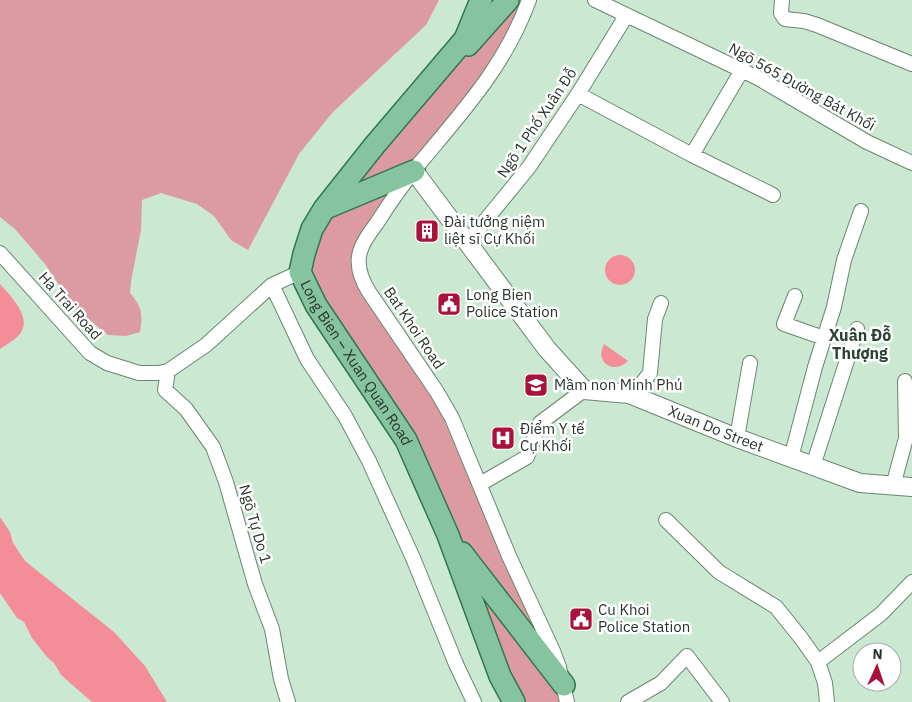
<svg xmlns="http://www.w3.org/2000/svg" width="912" height="702" font-family="'IBM Plex Sans',sans-serif">
<style>
.green{fill:#dc9ba1}
.water{fill:#f38e99}
.lines{fill:none;stroke-linecap:round;stroke-linejoin:round}
.minor-casing{stroke:#6a8672;stroke-width:16}
.tertiary-casing{stroke:#6a8672;stroke-width:20}
.primary-casing{stroke:#30784c;stroke-width:24}
.minor{stroke:#fff;stroke-width:14}
.tertiary{stroke:#fff;stroke-width:18}
.primary{stroke:#85c49e;stroke-width:21}
.labels{text-anchor:middle;stroke-width:5;stroke-linejoin:round;paint-order:stroke}
.street-label{font-size:15px;fill:#29342c;stroke:#fff}
.poi-label{font-size:15px;fill:#29342c;stroke:#fff;text-anchor:start}
.neighbourhood-label{font-size:16px;font-weight:bold;fill:#2a4332;stroke:#fff}
</style>
<rect width="100%" height="100%" fill="#cae8d2"/>
<!-- green -->
<path class="green" d="M0 0H439L426 25 332 113 299 154 248 250 231 240 214 216 197 204 161 193 142 200 141 230 131 281 130 293C142 307 143 314 140 332L126 336 108 335 74 307 45 264 15 229 0 217Z
M515 0H524L512 31 471 91 412 163 342 194 409 110Z
M399 185 358 239 353 256 436 399 541 641 463 547 336 328 309 273 326 214Z
M463 564 554 686 561 702H522Z"/>
<!-- water -->
<path class="water" d="M605 270a15 15 0 1 1 30 0a15 15 0 1 1-30 0Z
M0 284C9 294 28 313 23 328 21 337 7 344 0 349Z
M604 344 628 361C614 375 594 363 604 344Z
M0 517 10 532 13 543 25 561 114 632 145 666 167 702H92L61 675 54 663 47 657 32 638 24 622 17 618 0 593Z"/>
<g class="lines">
<!-- minor casing -->
<g class="minor-casing">
<path id="minor" d="M529 0C505 66 463 111 419 164 404 183 390 202 377 223 371 231 364 240 361 249 355 264 361 279 369 292L437 392 452 418 509 556 553 651 559 667 567 702
M595 0 758 78 867 142 912 163
M782 0 781 13 785 19 804 21 817 25 912 64
M578 94 692 155 773 195
M692 155 742 70
M467 243 529 167 578 94 626 16
M0 253 90 353 107 363 139 373H158L168 371 206 345 272 285 300 272
M272 285 307 359 345 416 369 461 413 558 456 664 474 702
M795 296 784 324 824 338
M168 371 165 390 186 409 213 447 226 482 255 584 272 629 281 679 288 702
M629 394 643 382 650 373 655 319 661 303
M737 438 750 363
M791 458 815 367 834 307 844 260 861 211
M813 466 857 329
M480 484 527 457 540 423 584 390
M893 486 906 438 905 381
M666 520 719 572 776 607 801 638 818 662
M628 702 661 683 687 656 722 702
M827 702 825 683 818 662 881 614 912 582"/>
</g>
<!-- tertiary casing -->
<g class="tertiary-casing">
<g id="tertiary">
<path id="s1" d="M414 171 547 349 584 390 629 394 737 438 860 483 912 487"/>
</g>
</g>
<!-- primary casing -->
<g class="primary-casing">
<g id="primary">
<path id="s2" d="M481 0 465 39 374 146 324 209 312 229 304 254 300 272 316 305 406 440 448 535 500 676 514 702"/>
<path d="M468 45 508 0"/>
<path d="M326 208 414 171"/>
<path d="M462 553 564 685"/>
</g>
</g>
<!-- minor -->
<use href="#minor" class="minor"/>
<!-- tertiary -->
<use href="#tertiary" class="tertiary"/>
<!-- primary -->
<use href="#primary" class="primary"/>
</g>
<!-- icons -->
<defs>
<g id="building-square" transform="scale(1.25)"><rect x="-9" y="-9" width="18" height="18" rx="4" fill="#a9123d" stroke="#fff"/><path d="M-4-6H4V6H1V3H-1V6H-4ZM-2.5-4.3h1.7v1.8h-1.7ZM.8-4.3h1.7v1.8H.8ZM-2.5-1h1.7V.8h-1.7ZM.8-1h1.7V.8H.8Z" fill="#fff"/></g>
<g id="civic-square" transform="scale(1.25)"><rect x="-9" y="-9" width="18" height="18" rx="4" fill="#a9123d" stroke="#fff"/><path d="M-.6-6.5H3V-4.5H.6V-3L4-1V1h2V6H-6V1h2V-1L-.6-3ZM-1.2 2.5V6h2.4V2.5Z" fill="#fff"/></g>
<g id="school-square" transform="scale(1.25)"><rect x="-9" y="-9" width="18" height="18" rx="4" fill="#a9123d" stroke="#fff"/><path d="M0-5L7-2L0 1L-7-2ZM-4 1L0 2.5L4 1V4Q0 6-4 4Z" fill="#fff"/></g>
<g id="hospital-square" transform="scale(1.25)"><rect x="-9" y="-9" width="18" height="18" rx="4" fill="#a9123d" stroke="#fff"/><path d="M-5-5h3v3.5h4V-5h3V5h-3V1.5h-4V5h-3Z" fill="#fff"/></g>
</defs>
<g fill-rule="evenodd">
<use href="#building-square" x="427" y="231"/>
<use href="#civic-square" x="449" y="304"/>
<use href="#school-square" x="536" y="385"/>
<use href="#hospital-square" x="503" y="438"/>
<use href="#civic-square" x="581" y="619"/>
</g>
<g class="labels">
<!-- street labels -->
<g class="street-label">
<text transform="translate(802 87) rotate(29)" y="5">Ngõ 565 Đường Bát Khối</text>
<text transform="translate(537 123) rotate(-56)" y="5">Ngõ 1 Phố Xuân Đỗ</text>
<text transform="translate(70 306) rotate(48)" y="5">Ha Trai Road</text>
<text transform="translate(414 328) rotate(56)" y="5">Bat Khoi Road</text>
<text dy="5" stroke="none"><textPath href="#s2" startOffset="438">Long Bien – Xuan Quan Road</textPath></text>
<text dy="5" stroke="none"><textPath href="#s1" startOffset="416">Xuan Do Street</textPath></text>
<text transform="translate(255 524) rotate(74)" y="5">Ngõ Tự Do 1</text>
</g>
<!-- poi labels -->
<g class="poi-label">
<text x="444" y="227">Đài tưởng niệm<tspan x="444" dy="17">liệt sĩ Cự Khối</tspan></text>
<text x="466" y="300">Long Bien<tspan x="466" dy="17">Police Station</tspan></text>
<text x="554" y="390">Mầm non Minh Phú</text>
<text x="520" y="434">Điểm Y tế<tspan x="520" dy="17">Cự Khối</tspan></text>
<text x="598" y="615">Cu Khoi<tspan x="598" dy="17">Police Station</tspan></text>
</g>
<!-- neighbourhood labels -->
<g class="neighbourhood-label">
<text x="860" y="341">Xuân Đỗ<tspan x="860" dy="18">Thượng</tspan></text>
</g>
</g>
<!-- north arrow -->
<g transform="translate(877 667) rotate(3)"><circle r="24" fill="#ffffff" stroke="#a9aeab"/>
<path d="M0-4L9 19L0 12L-9 19Z" fill="#a9123d"/>
<text y="-8" font-size="14" font-weight="bold" text-anchor="middle" fill="#29342c">N</text>
</g>
</svg>
